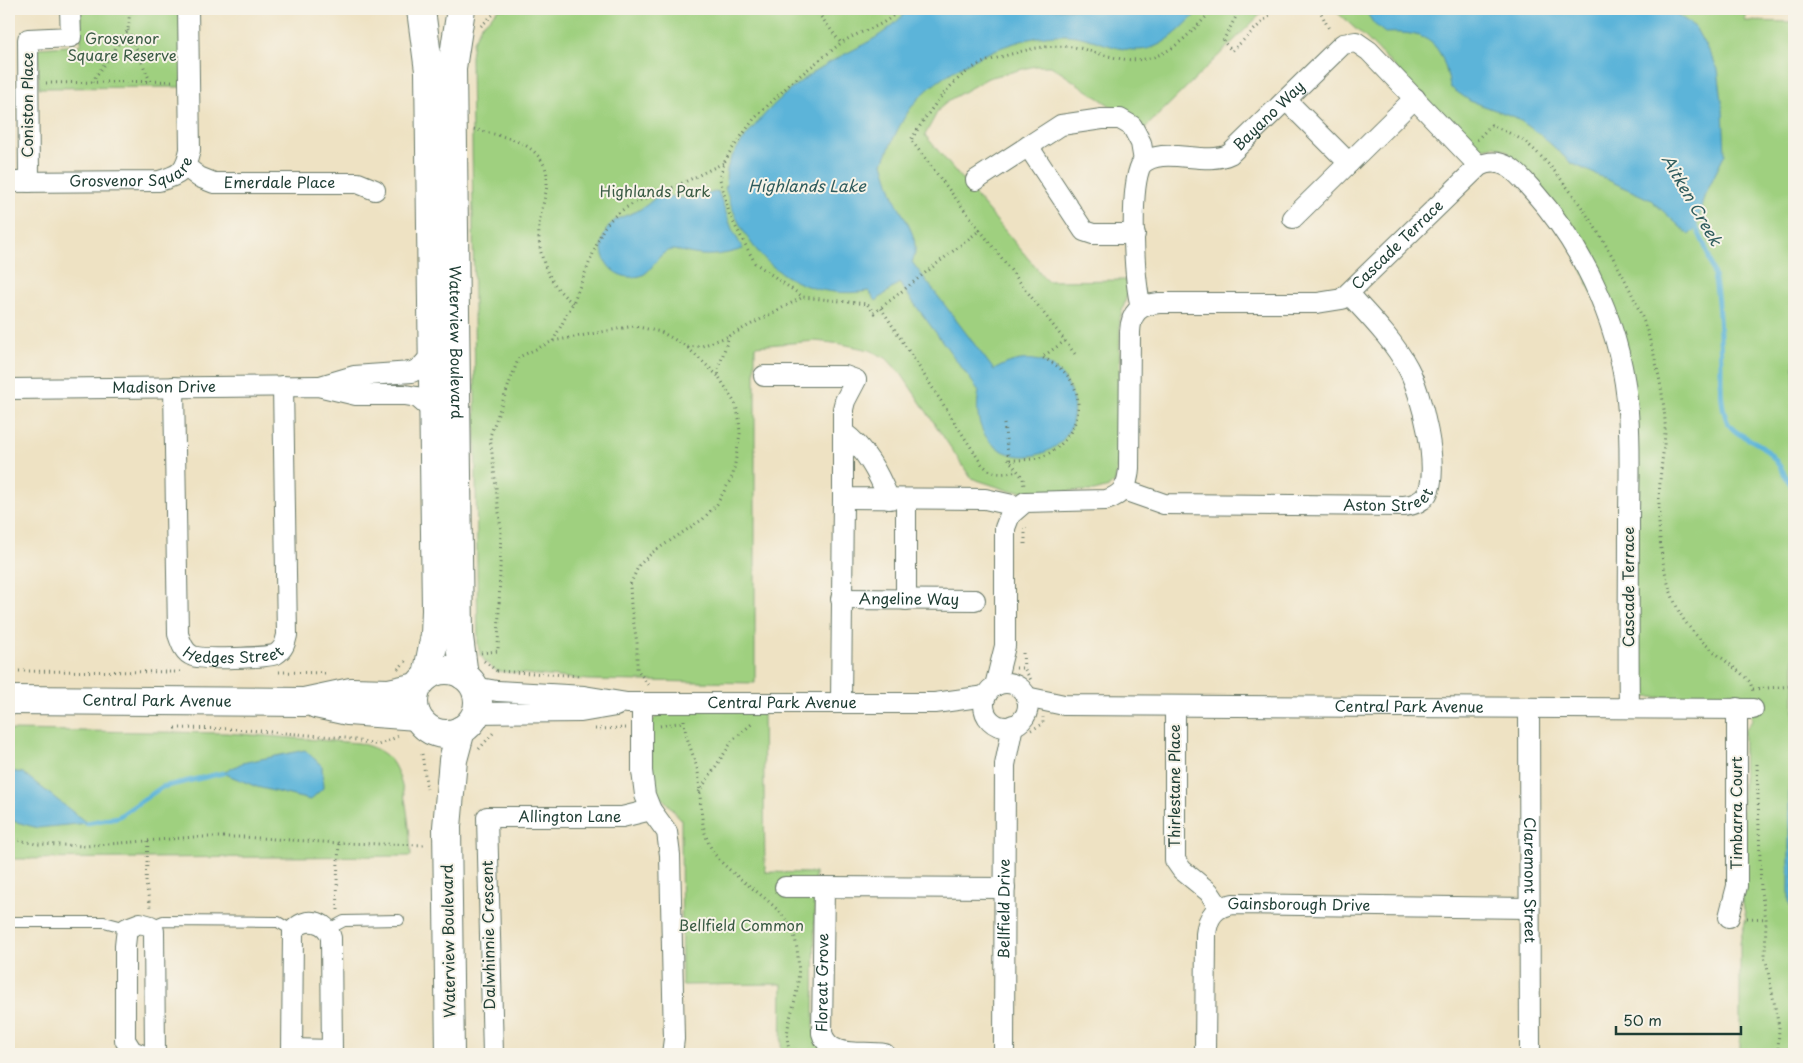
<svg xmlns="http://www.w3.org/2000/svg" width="1803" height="1063" font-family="'Playpen Sans',sans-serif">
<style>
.green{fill:#9fd07f;stroke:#5f865a}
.water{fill:#5cb4d9;stroke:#3e7886}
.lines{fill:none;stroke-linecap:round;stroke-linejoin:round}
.stream{stroke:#5cb4d9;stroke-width:5}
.lane-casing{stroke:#677766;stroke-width:12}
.street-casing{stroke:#677766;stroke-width:22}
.secondary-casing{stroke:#677766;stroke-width:30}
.path{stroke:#677766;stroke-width:3;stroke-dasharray:1 4;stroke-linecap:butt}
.lane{stroke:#fff;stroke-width:10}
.street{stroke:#fff;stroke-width:20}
.secondary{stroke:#fff;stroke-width:28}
.labels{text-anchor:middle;stroke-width:4;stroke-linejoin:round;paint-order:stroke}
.park-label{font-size:15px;fill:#395a43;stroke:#f7f3e8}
.street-label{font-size:15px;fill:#1f3d34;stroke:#f7f3e8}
.water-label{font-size:16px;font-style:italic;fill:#2e5b5d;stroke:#f7f3e8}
</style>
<rect width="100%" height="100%" fill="#f7f3e8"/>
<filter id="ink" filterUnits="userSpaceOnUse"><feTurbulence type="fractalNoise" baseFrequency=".02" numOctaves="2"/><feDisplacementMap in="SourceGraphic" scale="10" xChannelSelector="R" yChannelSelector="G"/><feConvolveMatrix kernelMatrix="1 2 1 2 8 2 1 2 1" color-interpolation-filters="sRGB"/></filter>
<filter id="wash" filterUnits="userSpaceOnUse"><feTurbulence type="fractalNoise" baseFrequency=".0096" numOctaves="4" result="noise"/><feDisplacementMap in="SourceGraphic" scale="20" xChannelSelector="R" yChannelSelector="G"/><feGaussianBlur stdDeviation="1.12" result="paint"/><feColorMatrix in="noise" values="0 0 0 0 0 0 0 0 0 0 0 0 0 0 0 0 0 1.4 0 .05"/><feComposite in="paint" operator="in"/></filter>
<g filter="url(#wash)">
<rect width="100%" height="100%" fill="#eee2c3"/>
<!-- green -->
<path class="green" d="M80 9H181L183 87 39 88 38 48 81 45Z
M499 9H1266L1142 131 1124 115 1051 66H1035L988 78 951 99 939 109 925 135 1047 281 1126 280 1128 292 1120 318 1119 455 1115 482 1109 487 1094 491H1010L971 478 902 375 886 358 869 350 842 344 815 341 755 346V683L588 680 497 671C486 664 480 658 478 645L471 57 473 42 481 26Z
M1333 9H1745V21L1794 22V1054H1740V942L1746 918 1741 895 1744 731 1752 721 1751 699 1641 697 1635 694 1631 383 1552 201 1507 151 1495 146 1475 149 1366 38Z
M763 708 765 872 815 873 814 1033 835 1054H781L782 984 682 985 681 819 657 792 652 776 650 723 665 709Z
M9 730 226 733 359 743C369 746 379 749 387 756 406 773 410 831 411 856L9 859Z"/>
<!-- water -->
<path class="water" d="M908 9H1201C1185 24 1169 44 1147 49 1121 54 1100 40 1076 36 1029 28 955 63 923 94 903 113 893 139 883 163 887 176 891 191 897 204 906 221 922 242 912 262L994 370C1069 325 1107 438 1036 455 1022 458 1007 455 996 447 978 433 975 412 979 391L899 283 876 301 869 291C793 302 745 256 725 187L727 186C723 166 733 154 745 138 768 108 794 83 827 64 856 47 887 37 908 9Z
M1364 9 1671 10 1695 27 1718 69 1723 109 1725 154 1704 197 1696 228 1689 235 1651 200 1571 163 1541 135 1515 117 1470 101 1450 87C1442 43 1430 31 1385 33L1374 24Z
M718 191 732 229 743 249C727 254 711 257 694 254 687 253 679 250 672 250 656 252 654 272 640 276 613 283 593 255 606 231 613 217 625 217 637 211 645 207 652 201 658 195L691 199Z
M305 750 322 766 323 788 310 800 257 787 223 773 242 763Z
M9 771 23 773 87 823 38 828 9 820Z
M1794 773V918L1789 903V780Z"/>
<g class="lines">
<!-- stream -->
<path class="stream" d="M1693 222C1721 269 1719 312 1721 365 1721 384 1720 403 1727 421 1733 435 1753 439 1764 448 1777 459 1786 476 1794 491
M87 823 118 817 162 787 223 773"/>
</g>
</g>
<g filter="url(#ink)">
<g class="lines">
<!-- lane casing -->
<g class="lane-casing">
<path id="lane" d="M9 922H104L127 928
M151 926 163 921 278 922 293 931
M329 929 344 921 399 920"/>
</g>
<!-- street casing -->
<g class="street-casing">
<g id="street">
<path d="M1286 100 1349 163"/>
<path d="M1028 146 1084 231 1093 234H1135"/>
<path id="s1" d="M186 167 199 177 214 183H358L375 190"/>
<path d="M976 180 1061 125 1102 119H1120L1132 126 1141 143 1144 161"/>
<path id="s2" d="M9 182 159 181C180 175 185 172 190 150L188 9"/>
<path d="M29 182 28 39 71 37 70 9"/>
<path d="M1293 218 1415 98"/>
<path id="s3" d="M1141 307C1134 280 1129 190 1141 165 1161 144 1205 167 1230 154L1343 44 1356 42 1369 51 1479 166"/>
<path d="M764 376H845L856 380 845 401 843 409V498L985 499 1017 506"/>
<path d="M320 386 354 376 412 372 420 368 432 355"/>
<path id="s4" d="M174 387 178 634C181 643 184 653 193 656 202 660 268 658 276 654 284 649 285 643 287 635L283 386"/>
<path id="s5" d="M9 389 318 386 356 395H405L417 397 432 410"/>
<path d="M843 432C866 449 878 473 889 499"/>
<path id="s6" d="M1124 490 1164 504 1404 506C1413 505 1422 502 1427 494 1441 470 1421 392 1408 368 1393 340 1370 317 1349 294"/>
<path d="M906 499V600"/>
<path id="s7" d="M841 599 975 600"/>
<circle cx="1006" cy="705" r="22"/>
<path id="s8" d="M995 686 1005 646V528L1010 515 1025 502 1106 500C1123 495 1128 485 1129 468L1130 332C1131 312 1139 305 1159 303H1317L1342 299 1479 166C1504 154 1519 175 1534 192 1587 252 1623 332 1628 412 1631 448 1629 486 1629 522 1629 584 1628 646 1629 708"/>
<path id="s9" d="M474 687 497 691 584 696 627 703H935L986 696"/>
<path id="s10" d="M1026 697 1064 705 1753 709"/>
<path d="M642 703V771L645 795 651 810 667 832 670 855 674 1039 672 1054"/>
<path d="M841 703 843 498"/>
<path d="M1175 706V860L1182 870 1209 892 1219 907"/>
<path id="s11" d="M1529 708 1530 1054"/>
<path d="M476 713 581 712 616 706"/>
<path d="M785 887H824"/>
<path d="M1729 917 1737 886V708"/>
<path d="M292 1049 332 1050"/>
<path d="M140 1054 132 1051 125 1040V946L127 928 140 923 151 926 154 931 155 1054"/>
<path d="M292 1054 293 931C304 916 327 920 331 938L332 1054"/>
<path id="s12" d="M493 1054 487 817H622L651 810"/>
<path id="s13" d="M885 1054C862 1050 830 1060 822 1033L824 887 1005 888"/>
<path id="s14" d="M1004 1054 1005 765 1013 725"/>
<path id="s15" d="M1205 1054 1206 934C1208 916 1215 907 1233 904L1529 908"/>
</g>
</g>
<!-- secondary casing -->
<g class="secondary-casing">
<g id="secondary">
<path id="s16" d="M461 9 452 68 459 637 464 676"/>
<path d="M421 10 429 71 436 610 435 635 427 676"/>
<circle cx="446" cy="702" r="32"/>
<path id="s17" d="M9 700 304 702 351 692 389 693 417 687"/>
<path d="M316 704 348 711 417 716"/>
<path d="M450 1054 447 827 453 760 461 730"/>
</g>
</g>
<!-- path -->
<path class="path" d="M815 9 841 43
M900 9C882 29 862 29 841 43L792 82 754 119 730 152 724 163 720 179 730 216 755 263 803 297 867 304 874 313 980 230 911 140C928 113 951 77 982 63 993 59 1004 56 1015 53 1036 47 1057 44 1079 48 1103 54 1128 65 1153 57 1179 49 1195 27 1214 9
M1240 9 1223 41 1232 51 1276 9
M1319 9 1330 31
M481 26 499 9
M128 30 150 81
M92 82 128 30 130 9
M46 83 173 81
M474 129C492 134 518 138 532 150 560 173 541 199 539 226 537 255 549 286 573 303
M1477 140 1491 125C1503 130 1515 135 1525 142 1569 176 1628 275 1646 328 1656 358 1663 390 1665 421 1666 441 1661 462 1660 482 1657 522 1659 567 1676 605 1689 636 1718 654 1743 675L1750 682 1753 691
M980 230 1075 354
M881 308 981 463C992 476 1003 474 1018 471
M553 341 573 303 603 229C621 203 651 197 678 185 694 178 708 170 724 163
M688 348 718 376
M1004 424 1009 460 1023 478 1024 486
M1010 460C1020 460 1031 460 1041 457 1073 445 1091 404 1067 375 1060 367 1051 362 1042 357L1065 341
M1025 544V528
M481 653 498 651 501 530 490 436 519 357 553 341 634 326 661 332 688 347 702 346 729 336
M1023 653 1024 668
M484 661 497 671
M1016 668H1024L1031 680
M398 669 408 659
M9 671 183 672
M497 671 582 676
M279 672 328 673
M648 685 637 669V643L631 606 630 585 639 565 653 552 703 519 717 504 733 475 740 434 739 419 736 405 719 377 718 370 729 336 803 297
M1753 689 1794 686
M684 720C685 739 694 754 698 772 702 799 698 829 714 853 733 881 786 903 795 938 799 957 800 976 796 995 792 1015 782 1034 791 1054
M660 726 683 722
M175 728 235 729 346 738 378 745 399 736
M595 729 626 728
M1031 730 1043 724V717
M479 749 495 731
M422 754 427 789
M1757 764 1761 891 1766 919 1765 956 1779 1027 1778 1054
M699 792 733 740 754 722
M9 838 36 844 85 846 194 837H242L339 843 427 845
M148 841 146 883 150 907
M338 910 337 881 339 843
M1747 918 1766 919"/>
<!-- lane -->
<use href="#lane" class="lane"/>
<!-- street -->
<use href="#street" class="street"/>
<!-- secondary -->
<use href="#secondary" class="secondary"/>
</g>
</g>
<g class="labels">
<!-- park labels -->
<g class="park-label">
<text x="122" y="44">Grosvenor<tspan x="122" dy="17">Square Reserve</tspan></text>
<text x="655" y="197">Highlands Park</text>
<text x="741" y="931">Bellfield Common</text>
</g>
<!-- street labels -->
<g class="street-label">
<text transform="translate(28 105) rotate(-90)" y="5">Coniston Place</text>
<text dy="5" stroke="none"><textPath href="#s3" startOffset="290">Bayano Way</textPath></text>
<text dy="5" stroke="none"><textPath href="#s2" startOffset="125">Grosvenor Square</textPath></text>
<text dy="5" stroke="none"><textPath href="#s1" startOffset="98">Emerdale Place</textPath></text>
<text dy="5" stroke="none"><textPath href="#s8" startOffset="760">Cascade Terrace</textPath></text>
<text dy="5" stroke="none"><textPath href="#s16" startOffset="334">Waterview Boulevard</textPath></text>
<text dy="5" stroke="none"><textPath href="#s5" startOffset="155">Madison Drive</textPath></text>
<text dy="5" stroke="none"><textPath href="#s6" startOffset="268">Aston Street</textPath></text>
<text transform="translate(1629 587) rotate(-90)" y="5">Cascade Terrace</text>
<text dy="5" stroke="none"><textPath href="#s7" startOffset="68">Angeline Way</textPath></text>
<text dy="5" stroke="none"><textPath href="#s4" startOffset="315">Hedges Street</textPath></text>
<text dy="5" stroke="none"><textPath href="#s17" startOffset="148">Central Park Avenue</textPath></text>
<text dy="5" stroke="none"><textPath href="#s9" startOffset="309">Central Park Avenue</textPath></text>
<text dy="5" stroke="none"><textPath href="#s10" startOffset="384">Central Park Avenue</textPath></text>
<text transform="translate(1175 786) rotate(-90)" y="5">Thirlestane Place</text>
<text transform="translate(1737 813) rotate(-90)" y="5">Timbarra Court</text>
<text dy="5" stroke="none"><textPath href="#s12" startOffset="320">Allington Lane</textPath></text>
<text dy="5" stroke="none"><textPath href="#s11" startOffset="172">Claremont Street</textPath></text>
<text dy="5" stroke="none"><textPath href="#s15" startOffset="230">Gainsborough Drive</textPath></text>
<text dy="5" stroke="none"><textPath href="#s14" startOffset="145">Bellfield Drive</textPath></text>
<text transform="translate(489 935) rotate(-91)" y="5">Dalwhinnie Crescent</text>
<text transform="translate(449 941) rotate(-91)" y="5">Waterview Boulevard</text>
<text dy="5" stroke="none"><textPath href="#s13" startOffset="122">Floreat Grove</textPath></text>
</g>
<!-- water labels -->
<g class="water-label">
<text x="807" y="192">Highlands Lake</text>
<text transform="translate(1692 200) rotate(60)" y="6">Aitken Creek</text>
</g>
</g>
<!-- margin -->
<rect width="1803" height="1063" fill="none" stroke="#f7f3e8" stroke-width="30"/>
<!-- scale -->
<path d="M1616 1026v8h125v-8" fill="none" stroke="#1f3d34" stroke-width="2.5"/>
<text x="1623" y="1026" font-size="15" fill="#1f3d34" stroke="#f7f3e8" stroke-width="4" paint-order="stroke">50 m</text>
</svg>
